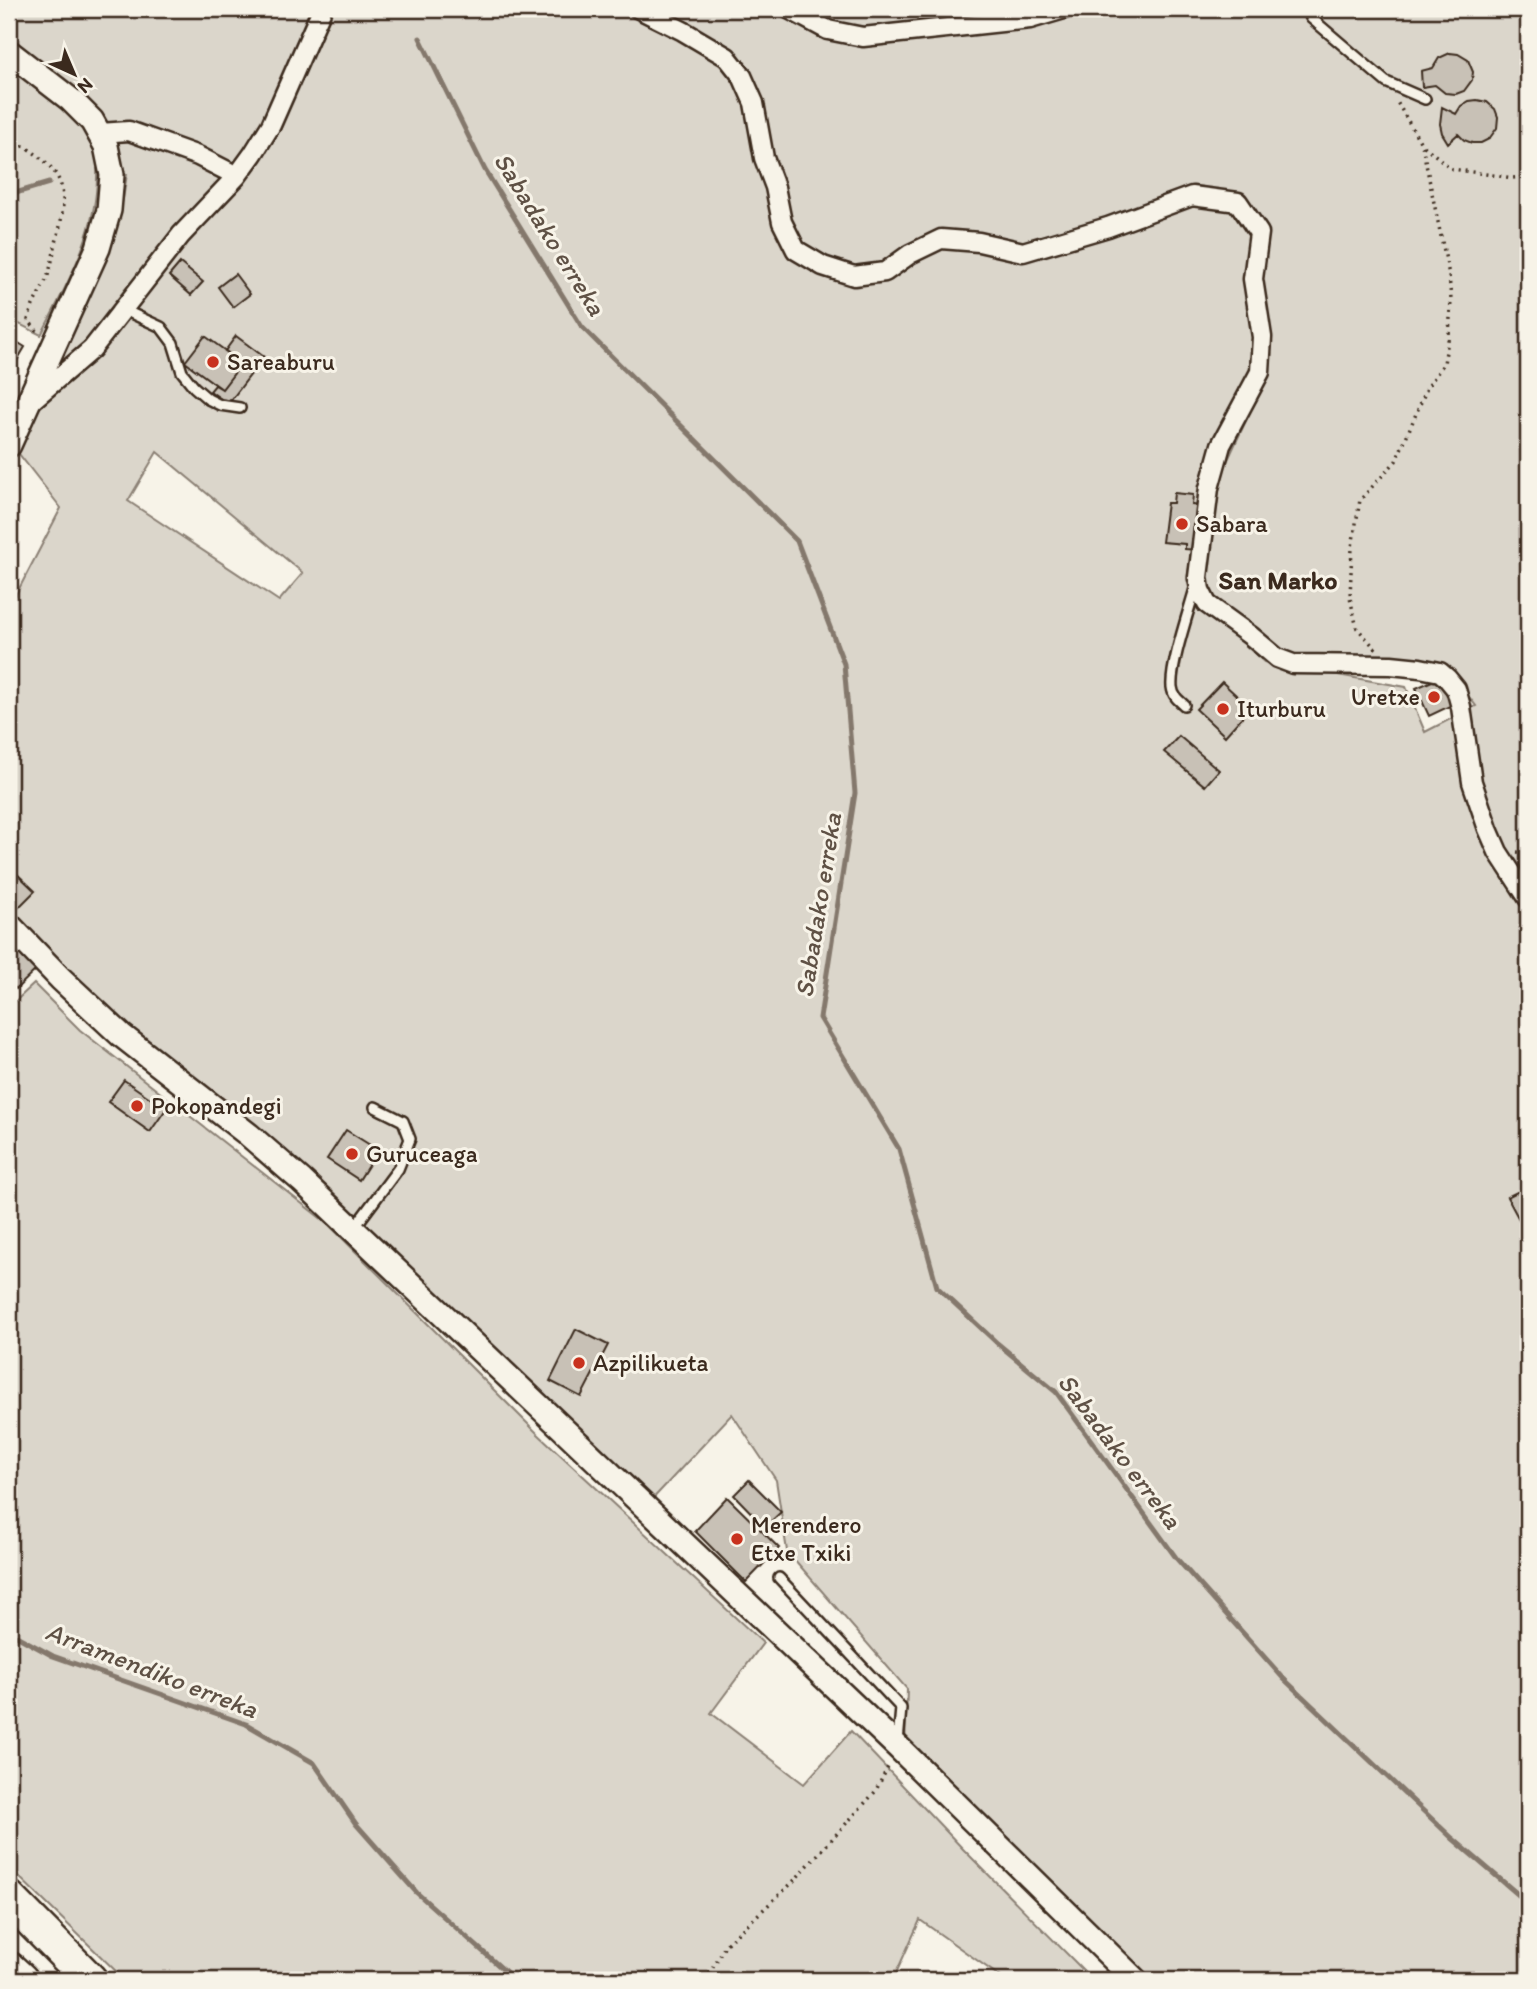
<svg xmlns="http://www.w3.org/2000/svg" width="1537" height="1989" font-family="Itim,sans-serif">
<style>
.green{fill:#dbd6cb;stroke:#8b8074;stroke-width:2;fill-rule:evenodd}
.lines{fill:none;stroke-linecap:round;stroke-linejoin:round}
.stream{stroke:#84786c;stroke-width:5}
.building{fill:#c8c1b6;stroke:#3b2a1e;stroke-width:2}
.service-casing{stroke:#3b2a1e;stroke-width:14}
.minor-casing{stroke:#3b2a1e;stroke-width:23}
.tertiary-casing{stroke:#3b2a1e;stroke-width:28}
.motorway-casing{stroke:#3b2a1e;stroke-width:38}
.path{stroke:#3b2a1e;stroke-width:3.5;stroke-dasharray:2 5;stroke-linecap:butt}
.service{stroke:#f7f3e8;stroke-width:9}
.minor{stroke:#f7f3e8;stroke-width:18}
.tertiary{stroke:#f7f3e8;stroke-width:23}
.motorway{stroke:#f7f3e8;stroke-width:33}
.poi-dot{fill:#c8321e;stroke:#f7f3e8;stroke-width:2.5}
.labels{text-anchor:middle;stroke-width:6;stroke-linejoin:round;paint-order:stroke}
.poi-label{font-size:24px;fill:#3b2a1e;stroke:#f7f3e8;text-anchor:start}
.water-label{font-size:26px;font-style:italic;fill:#5f5145;stroke:#f7f3e8}
.neighbourhood-label{font-size:26px;font-weight:bold;fill:#3b2a1e;stroke:#f7f3e8}
</style>
<rect width="100%" height="100%" fill="#f7f3e8"/>
<filter id="ink" filterUnits="userSpaceOnUse"><feTurbulence type="fractalNoise" baseFrequency=".0143" numOctaves="2"/><feDisplacementMap in="SourceGraphic" scale="14" xChannelSelector="R" yChannelSelector="G"/><feConvolveMatrix kernelMatrix="1 2 1 2 8 2 1 2 1" color-interpolation-filters="sRGB"/></filter>
<g filter="url(#ink)">
<!-- green -->
<path class="green" d="M9 9H1528V1980H1133L905 1748 907 1689 787 1551 776 1480 732 1414 647 1505 342 1202 250 1126 121 1029 9 919V608L61 508 16 450 111 240 123 199 127 174 97 169C99 228 68 283 41 335L9 319ZM1262 386 1219 479 1203 579 1213 598 1284 657 1445 666 1476 706 1425 732 1406 687 1264 662 1195 600 1187 580 1205 468 1222 426ZM157 452 303 573 279 601 128 501Z
M34 984 80 1030 328 1224 537 1433 763 1643 711 1713 804 1784 851 1731 964 1850 1093 1980H1005L920 1920 893 1980H125L9 1867V1007Z"/>
<g class="lines">
<!-- stream -->
<path class="stream" d="M420 38 485 170 582 327 797 541 844 664 855 793 820 1018 899 1149 937 1287 997 1343 1056 1392 1177 1559 1284 1679 1452 1838 1528 1903
M9 195 49 183
M9 1632 53 1656 246 1724 314 1763 356 1824 417 1893 515 1980"/>
</g>
<!-- building -->
<path class="building" d="M1450 53 1458 54 1468 60 1473 72 1472 80 1464 91 1456 94 1445 93 1435 85 1422 87 1421 71 1433 68 1439 58Z
M1477 100 1487 102 1495 109 1498 117 1497 128 1489 139 1481 143H1472L1464 140 1458 134 1448 143 1442 133 1440 124 1442 107 1456 114 1461 106 1469 101Z
M180 263 203 282 191 295 169 276Z
M235 274 250 294 233 307 218 287Z
M205 336 242 363 222 389 185 362Z
M236 336 264 357 228 404 210 391 215 385 222 389 242 363 225 351Z
M9 337 25 347 9 374Z
M1174 493 1193 495 1192 505 1202 506 1198 550 1185 549V544L1162 542 1167 503H1173Z
M1439 678 1452 705 1429 716 1416 688Z
M1222 682 1250 708 1225 736 1196 709Z
M1179 736 1219 770 1205 786 1164 752Z
M13 870 35 891 15 911 9 905V874Z
M9 940 37 969 16 989 9 982Z
M124 1080 166 1109 150 1132 108 1102Z
M346 1130 378 1150 359 1180 327 1159Z
M1525 1188 1528 1194V1236L1507 1197Z
M576 1329 608 1345 581 1397 550 1381Z
M749 1480 781 1512 765 1527 734 1495Z
M727 1497 779 1548 746 1582 695 1531Z"/>
<g class="lines">
<!-- service casing -->
<g class="service-casing">
<path id="service" d="M1307 9 1311 18 1386 82 1425 99
M124 310 161 327 173 343 182 372 194 387 208 399 220 405 240 408
M1184 705C1178 700 1173 696 1172 687 1170 665 1190 608 1196 585
M354 1228 398 1169 410 1139 403 1121 375 1107
M779 1578 901 1708 898 1742"/>
</g>
<!-- minor casing -->
<g class="minor-casing">
<path id="minor" d="M639 9 683 31 727 57 742 76 754 103 764 158 775 187 782 222 796 250 823 266 854 276 885 272 910 254 941 239 979 242 1023 252 1108 227 1192 196 1238 202 1259 233 1253 279 1262 337 1260 372 1221 445 1209 488 1198 577 1200 590 1207 604 1251 636 1277 658 1293 664 1391 665 1420 668 1440 672 1447 678 1456 689 1461 707 1472 782 1488 829 1498 852 1528 898
M789 9 828 30 863 37 1030 19 1064 9
M100 133 129 131 198 156 237 176
M29 403 92 349 181 235 237 176 253 154 271 125 322 9"/>
</g>
<!-- tertiary casing -->
<g class="tertiary-casing">
<path id="tertiary" d="M9 52 71 100 92 121 106 146 112 175 109 210 98 248 9 445
M9 925 61 979 121 1035 249 1135 302 1181 898 1747 1135 1980"/>
</g>
<!-- motorway casing -->
<g class="motorway-casing">
<path id="motorway" d="M9 1898 90 1980
M9 1969 21 1980"/>
</g>
<!-- path -->
<path class="path" d="M1424 146 1452 169 1513 178 1528 177
M9 151 24 146C69 174 68 195 56 243 53 255 51 269 46 280 39 295 32 304 28 320L39 333
M1376 649 1357 628 1350 598 1352 547 1360 500 1396 461 1427 388 1444 363 1449 335 1451 300 1449 275 1422 145 1397 102
M1517 852 1528 853
M706 1980 726 1944 791 1884 875 1792 889 1765"/>
<!-- service -->
<use href="#service" class="service"/>
<!-- minor -->
<use href="#minor" class="minor"/>
<!-- tertiary -->
<use href="#tertiary" class="tertiary"/>
<!-- motorway -->
<use href="#motorway" class="motorway"/>
</g>
</g>
<!-- markers -->
<g class="poi-dot">
<circle cx="213" cy="362" r="7"/>
<circle cx="1182" cy="524" r="7"/>
<circle cx="1434" cy="697" r="7"/>
<circle cx="1223" cy="709" r="7"/>
<circle cx="137" cy="1106" r="7"/>
<circle cx="352" cy="1154" r="7"/>
<circle cx="579" cy="1363" r="7"/>
<circle cx="737" cy="1539" r="7"/>
</g>
<g class="labels">
<!-- poi labels -->
<g class="poi-label">
<text x="227" y="370">Sareaburu</text>
<text x="1196" y="532">Sabara</text>
<text x="1420" y="705" text-anchor="end">Uretxe</text>
<text x="1237" y="717">Iturburu</text>
<text x="151" y="1114">Pokopandegi</text>
<text x="366" y="1162">Guruceaga</text>
<text x="593" y="1371">Azpilikueta</text>
<text x="751" y="1533">Merendero<tspan x="751" dy="28">Etxe Txiki</tspan></text>
</g>
<!-- water labels -->
<g class="water-label">
<text transform="translate(550 234) rotate(58)" y="9">Sabadako erreka</text>
<text transform="translate(818 905) rotate(-81)" y="9">Sabadako erreka</text>
<text transform="translate(1120 1451) rotate(53)" y="9">Sabadako erreka</text>
<text transform="translate(152 1670) rotate(21)" y="9">Arramendiko erreka</text>
</g>
<!-- neighbourhood labels -->
<g class="neighbourhood-label">
<text x="1278" y="589">San Marko</text>
</g>
</g>
<!-- margin -->
<rect width="1537" height="1989" fill="none" stroke="#f7f3e8" stroke-width="35"/>
<rect x="18" y="18" width="1502" height="1954" fill="none" stroke="#3b2a1e" stroke-width="2.5" filter="url(#ink)"/>
<!-- north arrow -->
<g transform="translate(74 74) rotate(136)" stroke="#f7f3e8" stroke-width="5" paint-order="stroke">
<path d="M0-5L12 26L0 18L-12 26Z" fill="#3b2a1e"/>
<text y="-10" font-size="19" font-weight="bold" text-anchor="middle" fill="#3b2a1e">N</text>
</g>
</svg>
